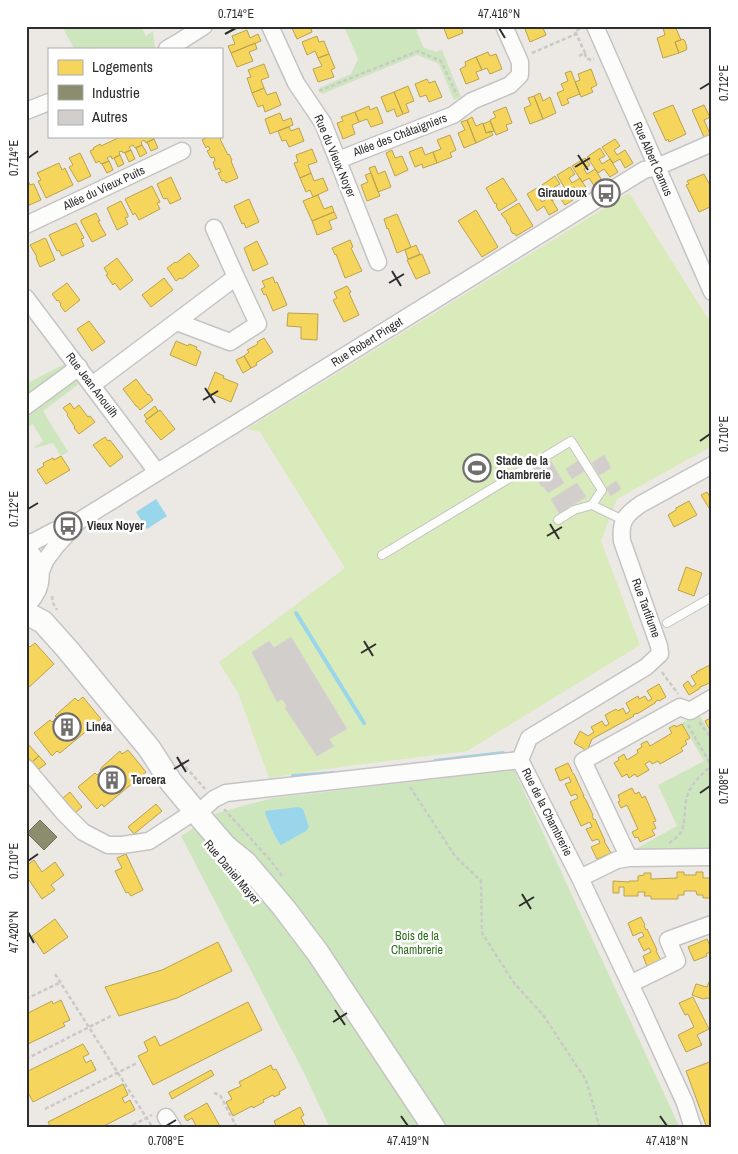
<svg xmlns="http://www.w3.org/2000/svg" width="738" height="1154" font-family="'Archivo Narrow',sans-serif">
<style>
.green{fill:#cee6be}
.pitch{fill:#d9eabb}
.water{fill:#99d6ec}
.homes{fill:#f6d55c;stroke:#baa34e}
.industry{fill:#8c8c6e;stroke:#70705b}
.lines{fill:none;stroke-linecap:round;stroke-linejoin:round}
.stream{stroke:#99d6ec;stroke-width:4}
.building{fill:#d1cecb;stroke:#d7d4d0}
.lane-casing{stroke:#c5c4c5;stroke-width:10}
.street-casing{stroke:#c5c4c5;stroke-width:19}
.secondary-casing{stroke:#c5c4c5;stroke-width:25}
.path{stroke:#c9c9c8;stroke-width:2.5;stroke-dasharray:4 2.5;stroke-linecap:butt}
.lane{stroke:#fcfcfb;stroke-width:8}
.street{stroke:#fcfcfb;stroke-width:16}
.secondary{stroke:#fcfcfb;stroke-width:22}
.ticks{fill:none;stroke:#2e2e2e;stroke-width:2}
.labels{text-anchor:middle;stroke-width:5;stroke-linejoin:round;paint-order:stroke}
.street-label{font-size:12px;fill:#2e2e2e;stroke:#fff}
.poi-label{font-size:12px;font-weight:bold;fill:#2e2e2e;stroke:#fff;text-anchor:start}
.park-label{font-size:12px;fill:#2c6e1b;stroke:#fff}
.neatline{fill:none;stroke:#2e2e2e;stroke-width:2}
.ticks-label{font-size:12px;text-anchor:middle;fill:#2e2e2e}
</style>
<rect width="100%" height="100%" fill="#ece8e4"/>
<!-- green -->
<path class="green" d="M62 26H141L146 36 153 31 155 49H74Z
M344 26H415L423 47 436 52 442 50 461 97 454 100 439 64 417 55 322 94 319 88 351 74 358 59Z
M64 364 63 370 26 397V384Z
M75 378 79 384 43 411 68 452 61 456 53 443 35 448 34 447 43 441 33 424 26 428V413Z
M698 713 712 735V848L639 850 637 848 677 826 658 785 704 761 682 723Z
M514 770 680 1128H330L304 1073 181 836 217 813 273 798Z"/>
<!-- pitch -->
<path class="pitch" d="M629 193 712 325V446L617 499 601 541 640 645 467 751 340 767 269 778 238 693 219 662 345 568 260 432 247 429Z"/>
<!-- water -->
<path class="water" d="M156 499 167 516 147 529 136 512Z
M299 807 303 809 309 827 306 831 281 845C276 840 266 818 265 811Z"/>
<!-- homes -->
<path class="homes" d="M291 26H310L312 32 297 39Z
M443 26H461L463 33 448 39Z
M530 26H548L543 28 546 35 530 42 525 29Z
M668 26H675L681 40 675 42 679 53 663 58 657 38 665 35 663 28Z
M247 30 250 38 258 34 261 41 231 53 228 46 235 44 232 36Z
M317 36 319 42 324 41 329 54 318 58 315 51 307 55 302 42Z
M683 39 685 41 687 48 686 50 679 53 675 42Z
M255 43 257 49 249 52 253 61 237 67 231 53Z
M488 52 490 56 496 54 502 69 490 74 487 68 482 70 476 57Z
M329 54 335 68 331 70 334 77 318 82 313 69 322 66 318 58Z
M476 57 482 70 476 72 479 79 466 84 460 69 466 66 465 62Z
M264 64 269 77 261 80 264 88 252 93 247 78 251 77 248 70Z
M591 69 597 85 591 88 593 92 581 97 575 82 580 80 578 74Z
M571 71 580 94 567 99 569 103 562 106 557 93 564 90 561 84 568 81 565 73Z
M427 79 429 83 435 81 442 97 429 102 426 95 420 97 415 84Z
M408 86 414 101 406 104 409 112 403 114 394 92Z
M264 88 267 95 276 92 281 105 265 112 263 105 258 107 252 93Z
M394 92 403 114 397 117 394 109 387 112 381 97Z
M540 93 543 101 550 97 556 113 543 119 534 96Z
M534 96 543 119 530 124 524 108 531 105 528 98Z
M673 105 686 134 669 142 668 139 666 141 653 113Z
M704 105 710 117 704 120 710 134 704 137 692 110Z
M369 106 370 110 377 107 383 123 371 127 367 119 359 122 355 112Z
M506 107 512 123 506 125 508 130 496 135 490 120 496 117 493 112Z
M355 112 359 122 352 125 355 134 343 139 337 123 343 121 341 117Z
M280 113 283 121 291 118 293 125 270 134 265 119Z
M472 117 476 126 483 123 486 133 491 131 493 135 476 143 467 120Z
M467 120 476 143 464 148 458 133 465 130 461 122Z
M490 121 494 131 486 133 483 124Z
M289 127 291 131 299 128 304 141 289 147 286 140 282 141 278 131Z
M450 135 456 150 450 153 452 157 437 163 433 152 441 149 437 140Z
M117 136H152L154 139 146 143 144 140 141 142 142 145 135 148 133 145 129 147 131 150 123 153 122 151 119 152 120 155 112 159 111 156 107 158 109 161 101 164 99 161 96 163 90 151 94 149 93 148 100 144 101 146 118 138Z
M209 136H221V138L220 139 228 155 229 154 232 160 231 161 238 178 226 183 224 180 222 181 218 173 221 172 219 168 216 170 213 162 215 161 214 157 211 158 207 151 210 149 208 146 206 148 202 140Z
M154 139 158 148 151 151 147 142Z
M615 139 620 146 614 150 617 155 625 150 633 163 625 168 620 159 613 163 602 147Z
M142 145 147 153 140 157 136 148Z
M422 147 425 155 433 152 437 163 423 168 422 164 415 167 409 152Z
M600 148 605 156 599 159 602 164 610 159 618 172 610 177 604 169 598 173 587 157Z
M312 149 317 162 308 165 311 173 300 178 294 163 298 162 296 155Z
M131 150 135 159 129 162 125 153Z
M392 150 395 158 402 156 408 170 395 176 386 153Z
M80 153 91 176 78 182 69 167 73 165 69 158Z
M120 155 124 164 118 167 114 158Z
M585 158 590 165 584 169 587 174 595 169 603 182 595 187 589 178 582 182 572 166Z
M109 161 113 170 107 173 102 164Z
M59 163 62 170 65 168 73 185 46 198 38 181 41 180 37 173Z
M375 166 378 174 385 171 391 187 378 192 369 168Z
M570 167 575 174 569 178 572 183 580 178 588 191 580 196 574 187 567 192 557 175Z
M311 173 314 181 323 178 328 190 313 197 310 190 306 192 300 178Z
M371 173 380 196 367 201 361 185 368 182 365 175Z
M704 174 712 189V206L699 212 686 185 689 184 687 181Z
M555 176 560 184 554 187 557 192 565 188 573 200 565 205 559 196 552 201 542 185Z
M171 177 181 199 170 204 167 198 164 199 163 198 157 184Z
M27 178 30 185 33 184H34L41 200 27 206 26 204Z
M503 178 517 200 499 211 496 206 497 205 496 203 495 204 486 188Z
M152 186 160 202 157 203 160 209 139 220 135 213 133 215 125 199Z
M540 186 545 193 539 197 542 202 550 197 558 210 549 215 544 206 537 211 527 194Z
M318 195 324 209 332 206 334 212 312 221 303 201Z
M249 199 259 222 246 228 244 223 242 224 234 206Z
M121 201 128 215V217L125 218 128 224 117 230 107 208Z
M519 203 533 226 516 236 514 233 513 234 510 229 511 228 506 221H507L501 214Z
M476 210 498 247 482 257 458 221Z
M334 212 337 218 329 221 332 229 317 235 312 221Z
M96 213 100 221H98L106 235 92 242 81 222V220Z
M397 214 411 247 397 253 388 228 387 229 384 219Z
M76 223 84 238 81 239 84 246 62 256 59 250 57 251 49 235Z
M45 238 46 239 55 260 40 267 36 258 37 257 30 245Z
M350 240 353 247 351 248 362 271 345 278 336 254 335 255 332 248Z
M257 241 268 264 253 271 244 248Z
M416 245 420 254 408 259 405 250Z
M189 253 199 266 182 279 180 278 176 281 167 268 175 262 176 263Z
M422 254 430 273 416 279 407 260Z
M117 258 133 280 120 290 115 283 113 285 106 275 108 274 104 268Z
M273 277 275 283 277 282 287 305 273 311 266 294 264 295 261 289 265 287 262 281Z
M164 278 173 290 151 307 142 295Z
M67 283 80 300 65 312 60 305 61 304 58 300 57 301 52 294Z
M347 286 351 292 349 293 359 315 344 322 333 300 337 298 334 292Z
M288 313 318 314 317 340 301 339V327L287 326Z
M89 321 105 342 92 351 77 329Z
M264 338 273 352 256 363 257 365 251 368 244 356 249 352 247 350 258 344 257 342Z
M176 341 188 346 189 344 197 347 196 349 201 352 196 366 170 355Z
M244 356 251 368 243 373 236 360Z
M215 372 224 376 223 378 238 384 231 402 207 392Z
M136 379 148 395 149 394 153 400 140 410 137 406H136L123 389Z
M70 403 74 409 79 405 88 417 90 416 95 422 79 434 74 428 75 427 67 415 68 414 63 408Z
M155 406 158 411 147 419 144 415Z
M160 410 175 429 161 440 145 421Z
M105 437 108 441 110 440 123 457 110 467 93 445Z
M61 456 70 470 46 484 37 470 44 466 43 463 53 458 54 460Z
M707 492 712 500V507L709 508 701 495Z
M689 501 697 515 674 527 668 515 676 510V508Z
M686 567 702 573 694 596 678 590Z
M35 643 54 664 26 690V646L28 645 30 647Z
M712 664V682L700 687 699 689 689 695 683 685 688 681 692 687 696 684 691 676 697 673 696 672Z
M659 684 666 697 659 701 658 700 656 701 655 703 637 714V713L633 715 634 716 592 739 587 751 574 743 580 731 588 736 594 732 591 727 602 721 605 726 609 724 605 715 616 709 618 711 623 708 626 714 630 711 626 703 638 696 639 699 645 696 648 701 652 699 647 691Z
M83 697 101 719 60 753 57 751 52 756 34 733 50 720 52 722 57 718 55 716 57 714 75 698 78 701Z
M712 714V734L705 721 710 718 709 716Z
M682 724 690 738 685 741 687 744 681 748 683 751 660 764 658 761 652 764 650 761 645 764 649 770 637 777 635 774 629 778 627 774 622 777 614 763 619 760 618 758 624 754 627 760 638 753 637 750 642 747 641 744 647 741 650 746 672 733 669 728 675 725 676 727Z
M26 742 39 756 32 762 26 755Z
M128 750 146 772 104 807 102 804 97 809 78 787 95 773 97 775 102 771 100 770 102 767 120 751 122 754Z
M39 756 46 764 39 769 32 762Z
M568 763 572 771H571L574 774 584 796H583L586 800 593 815 592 816 594 820 595 819 605 841H604L611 853 597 859 591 847 600 843 598 839 592 841 586 829 592 827 590 822 581 826 570 802 578 798 576 794 571 796 565 784 571 782 569 777 560 781 555 769Z
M632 788 635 794 639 792 642 798 645 796 656 821 653 822 656 828 652 830 655 835 640 842 638 837 635 838 632 832 638 829 627 805 621 808 618 802 620 801 618 795Z
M70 792 82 807 75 813 63 798Z
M156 804 162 811 134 834 128 827Z
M126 854 143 890 131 896 128 892 126 893 115 871 122 868 117 858Z
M34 860 42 872 55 862 64 875 51 885 55 890 42 899 29 880 26 881V866Z
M677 872H684V875H696V872H703V878H712V898H703V895H697L696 891H684V895H678V899H651V896H644L645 892H638V896H624V887H619V893H613V881L629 882V881H638V876L644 875V873H651V879L677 878Z
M641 917 645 925 644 926 646 930 647 929 657 950 656 951 662 962 648 969 643 956 651 952 649 948 644 951 638 939 644 936 642 932 633 936 628 923Z
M55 919 68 937 44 954 32 936Z
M707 939 712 951 706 954 707 956 694 961 688 947Z
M218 942 232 971 177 998 119 1016 105 987 162 970Z
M712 975V999L707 998 703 999 692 995 696 984 707 987Z
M693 997 709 1029 697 1035 702 1045 686 1052 678 1035 694 1027 688 1014 685 1015 679 1003Z
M61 1000 70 1020 63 1023 65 1026 26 1045V1014L52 1001 53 1004Z
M248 1002 262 1030 153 1085 138 1056 148 1051 144 1042 155 1036 160 1046Z
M83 1044 89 1054 83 1057 86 1063 91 1060 96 1070 33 1102 26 1089V1072Z
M712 1061V1128H707L686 1071Z
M271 1065 273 1070 276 1069 286 1088 279 1092 280 1094 274 1097 273 1095 263 1100 264 1102 253 1108 252 1106 233 1116 226 1102 232 1099 228 1092 241 1086 239 1082Z
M211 1070 214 1075 172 1099 169 1093Z
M123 1084 128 1095 122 1098 125 1103 130 1100 135 1110 100 1128H51L48 1122Z
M207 1103 221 1128H197L192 1118 187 1121 184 1116Z
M300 1107 304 1115 301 1117 306 1128H277L274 1121Z"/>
<!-- industry -->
<path class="industry" d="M40 820 57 837 44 850 27 833Z"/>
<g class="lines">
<!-- stream -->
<path class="stream" d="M296 613 364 723
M435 761 503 753
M293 776 334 773"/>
</g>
<!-- building -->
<path class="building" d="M604 455 611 468 599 475 592 463Z
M550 460 564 483 548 493 543 486 542 487 538 481 540 480 534 469Z
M578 461 584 471 572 479 566 469Z
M616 481 621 489 611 496 606 488Z
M577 483 586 497 559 513 551 499Z
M291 637 347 729 329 739 334 746 317 756 285 708 287 706 282 699 277 702 252 652 269 641 274 648Z"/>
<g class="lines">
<!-- lane casing -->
<g class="lane-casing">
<path id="lane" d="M558 520 574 510 592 505 623 520
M382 555 571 441 602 490 592 505
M667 623 712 597"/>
</g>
<!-- street casing -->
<g class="street-casing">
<path id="street" d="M270 26 296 83 323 123 378 262
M595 26 712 292
M167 49 179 42 204 26
M26 111 49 102
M338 160 453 115 472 101 510 85 520 75V62L504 26
M26 225 182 151
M214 228 236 277
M26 298 157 472
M92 385 236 277 258 324 230 342 177 322
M26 406 79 367
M26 544 35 541 54 531 79 521 644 170 657 167 712 143
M38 579 45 561 56 546 76 524
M520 760 529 738 646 667 660 654 659 646 622 541C620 521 625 515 641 504L712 465
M26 768 64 813 83 832 108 845H122L149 841 195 811
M206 806 214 799 226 793 520 760 580 878 642 1009 685 1103 693 1128
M629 858 583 761 680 707 690 711 712 698
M580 878 617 860 629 858 712 857
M630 984 677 961 668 940 712 924
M166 1117 173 1128"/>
</g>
<!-- secondary casing -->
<g class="secondary-casing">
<path id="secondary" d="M26 552C42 568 41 586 26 602
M26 613 43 622 68 650 114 706 149 748 171 782 195 811 225 846 246 863 284 908 318 953 434 1128"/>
</g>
<!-- path -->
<path class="path" d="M532 53 576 34
M585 53 586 58 591 60 594 59
M579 56 585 53 575 31 581 28
M319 91 418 51 441 61 457 95
M52 596 53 603 57 610
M662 672 678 694
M699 722 712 739
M688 725 712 767
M177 757 205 789
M410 787 455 856 481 881 482 933 514 983 543 1015 586 1080 600 1128
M224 809 271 861 283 877
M669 843C672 841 676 838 679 835 687 825 683 806 688 793 693 782 702 774 711 766
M55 974 153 1128
M26 999 61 982
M26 1059 113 1015
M214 1093 220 1095 237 1128
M45 1109 137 1063
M127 1128 152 1115"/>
<!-- lane -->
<use href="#lane" class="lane"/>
<!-- street -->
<use href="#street" class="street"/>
<!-- secondary -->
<use href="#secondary" class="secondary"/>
</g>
<!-- ticks -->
<path class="ticks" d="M499 28 505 38M225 34 236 28M700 89 710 83M578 155 588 170M28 158 38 151M575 167 590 158M392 271 401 286M389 283 404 274M205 388 215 403M203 400 218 391M700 441 710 434M28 509 38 503M550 524 559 539M547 536 562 527M364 641 373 656M361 653 376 644M177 757 186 772M174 769 189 760M700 793 710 786M28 861 38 854M522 894 531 909M519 906 534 897M28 932 34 943M335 1010 345 1025M333 1022 347 1013M401 1116 408 1126M660 1116 667 1126M166 1126 176 1120"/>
<!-- icons -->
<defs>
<g id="bus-ring" transform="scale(1.4375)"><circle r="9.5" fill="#fff" stroke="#706f6e" stroke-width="1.5"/><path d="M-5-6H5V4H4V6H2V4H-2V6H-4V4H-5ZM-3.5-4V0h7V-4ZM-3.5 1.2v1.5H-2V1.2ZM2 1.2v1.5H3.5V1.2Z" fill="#706f6e"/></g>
<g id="stadium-ring" transform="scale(1.4375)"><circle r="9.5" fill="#fff" stroke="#706f6e" stroke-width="1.5"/><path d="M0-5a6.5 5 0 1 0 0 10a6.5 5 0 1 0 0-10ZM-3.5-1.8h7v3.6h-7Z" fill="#706f6e"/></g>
<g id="building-ring" transform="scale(1.4375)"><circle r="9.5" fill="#fff" stroke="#706f6e" stroke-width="1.5"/><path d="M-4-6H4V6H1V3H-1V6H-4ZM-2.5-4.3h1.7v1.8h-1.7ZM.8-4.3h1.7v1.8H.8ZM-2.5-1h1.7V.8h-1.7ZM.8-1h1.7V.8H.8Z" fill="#706f6e"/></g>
</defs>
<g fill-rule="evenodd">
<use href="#bus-ring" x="606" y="193"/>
<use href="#stadium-ring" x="477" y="468"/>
<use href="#bus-ring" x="68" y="526"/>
<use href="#building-ring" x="67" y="727"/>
<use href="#building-ring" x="112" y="780"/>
</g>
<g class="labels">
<!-- street labels -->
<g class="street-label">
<text transform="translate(400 135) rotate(-21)" y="4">Allée des Châtaigniers</text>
<text transform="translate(335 156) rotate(67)" y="4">Rue du Vieux Noyer</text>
<text transform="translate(653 159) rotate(66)" y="4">Rue Albert Camus</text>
<text transform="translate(104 188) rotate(-25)" y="4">Allée du Vieux Puits</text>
<text transform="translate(367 342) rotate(-32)" y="4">Rue Robert Pinget</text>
<text transform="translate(92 385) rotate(53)" y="4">Rue Jean Anouilh</text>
<text transform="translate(646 608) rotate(70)" y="4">Rue Tartifume</text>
<text transform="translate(547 812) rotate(63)" y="4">Rue de la Chambrerie</text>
<text transform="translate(232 872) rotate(50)" y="4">Rue Daniel Mayer</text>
</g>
<!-- poi labels -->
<g class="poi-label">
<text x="587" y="197" text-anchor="end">Giraudoux</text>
<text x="496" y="465">Stade de la<tspan x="496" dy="14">Chambrerie</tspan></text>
<text x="87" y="530">Vieux Noyer</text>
<text x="86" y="731">Linéa</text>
<text x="131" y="784">Tercera</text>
</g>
<!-- park labels -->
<g class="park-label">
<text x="417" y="940">Bois de la<tspan x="417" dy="14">Chambrerie</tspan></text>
</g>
</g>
<!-- border -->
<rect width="738" height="1154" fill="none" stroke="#ffffff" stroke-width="55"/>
<!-- legend -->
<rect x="48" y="48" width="175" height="90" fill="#ffffff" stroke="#ababab"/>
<rect x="58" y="60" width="25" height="15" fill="#f6d55c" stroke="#ababab"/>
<text x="92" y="72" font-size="15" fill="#2e2e2e">Logements</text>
<rect x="58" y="85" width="25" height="15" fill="#8c8c6e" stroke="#ababab"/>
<text x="92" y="98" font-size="15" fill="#2e2e2e">Industrie</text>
<rect x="58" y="110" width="25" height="15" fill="#d1cecb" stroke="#ababab"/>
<text x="92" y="122" font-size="15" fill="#2e2e2e">Autres</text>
<rect x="28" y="28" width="682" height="1098" class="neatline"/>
<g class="ticks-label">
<text x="236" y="18">0.714°E</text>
<text x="499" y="18">47.416°N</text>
<text transform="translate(724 83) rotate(-90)" y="4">0.712°E</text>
<text transform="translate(14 158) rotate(-90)" y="4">0.714°E</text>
<text transform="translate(724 434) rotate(-90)" y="4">0.710°E</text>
<text transform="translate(14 509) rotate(-90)" y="4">0.712°E</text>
<text transform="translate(724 786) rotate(-90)" y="4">0.708°E</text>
<text transform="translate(14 861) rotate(-90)" y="4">0.710°E</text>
<text transform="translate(14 932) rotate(-90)" y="4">47.420°N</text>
<text x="166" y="1145">0.708°E</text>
<text x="408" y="1145">47.419°N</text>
<text x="667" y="1145">47.418°N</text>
</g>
</svg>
